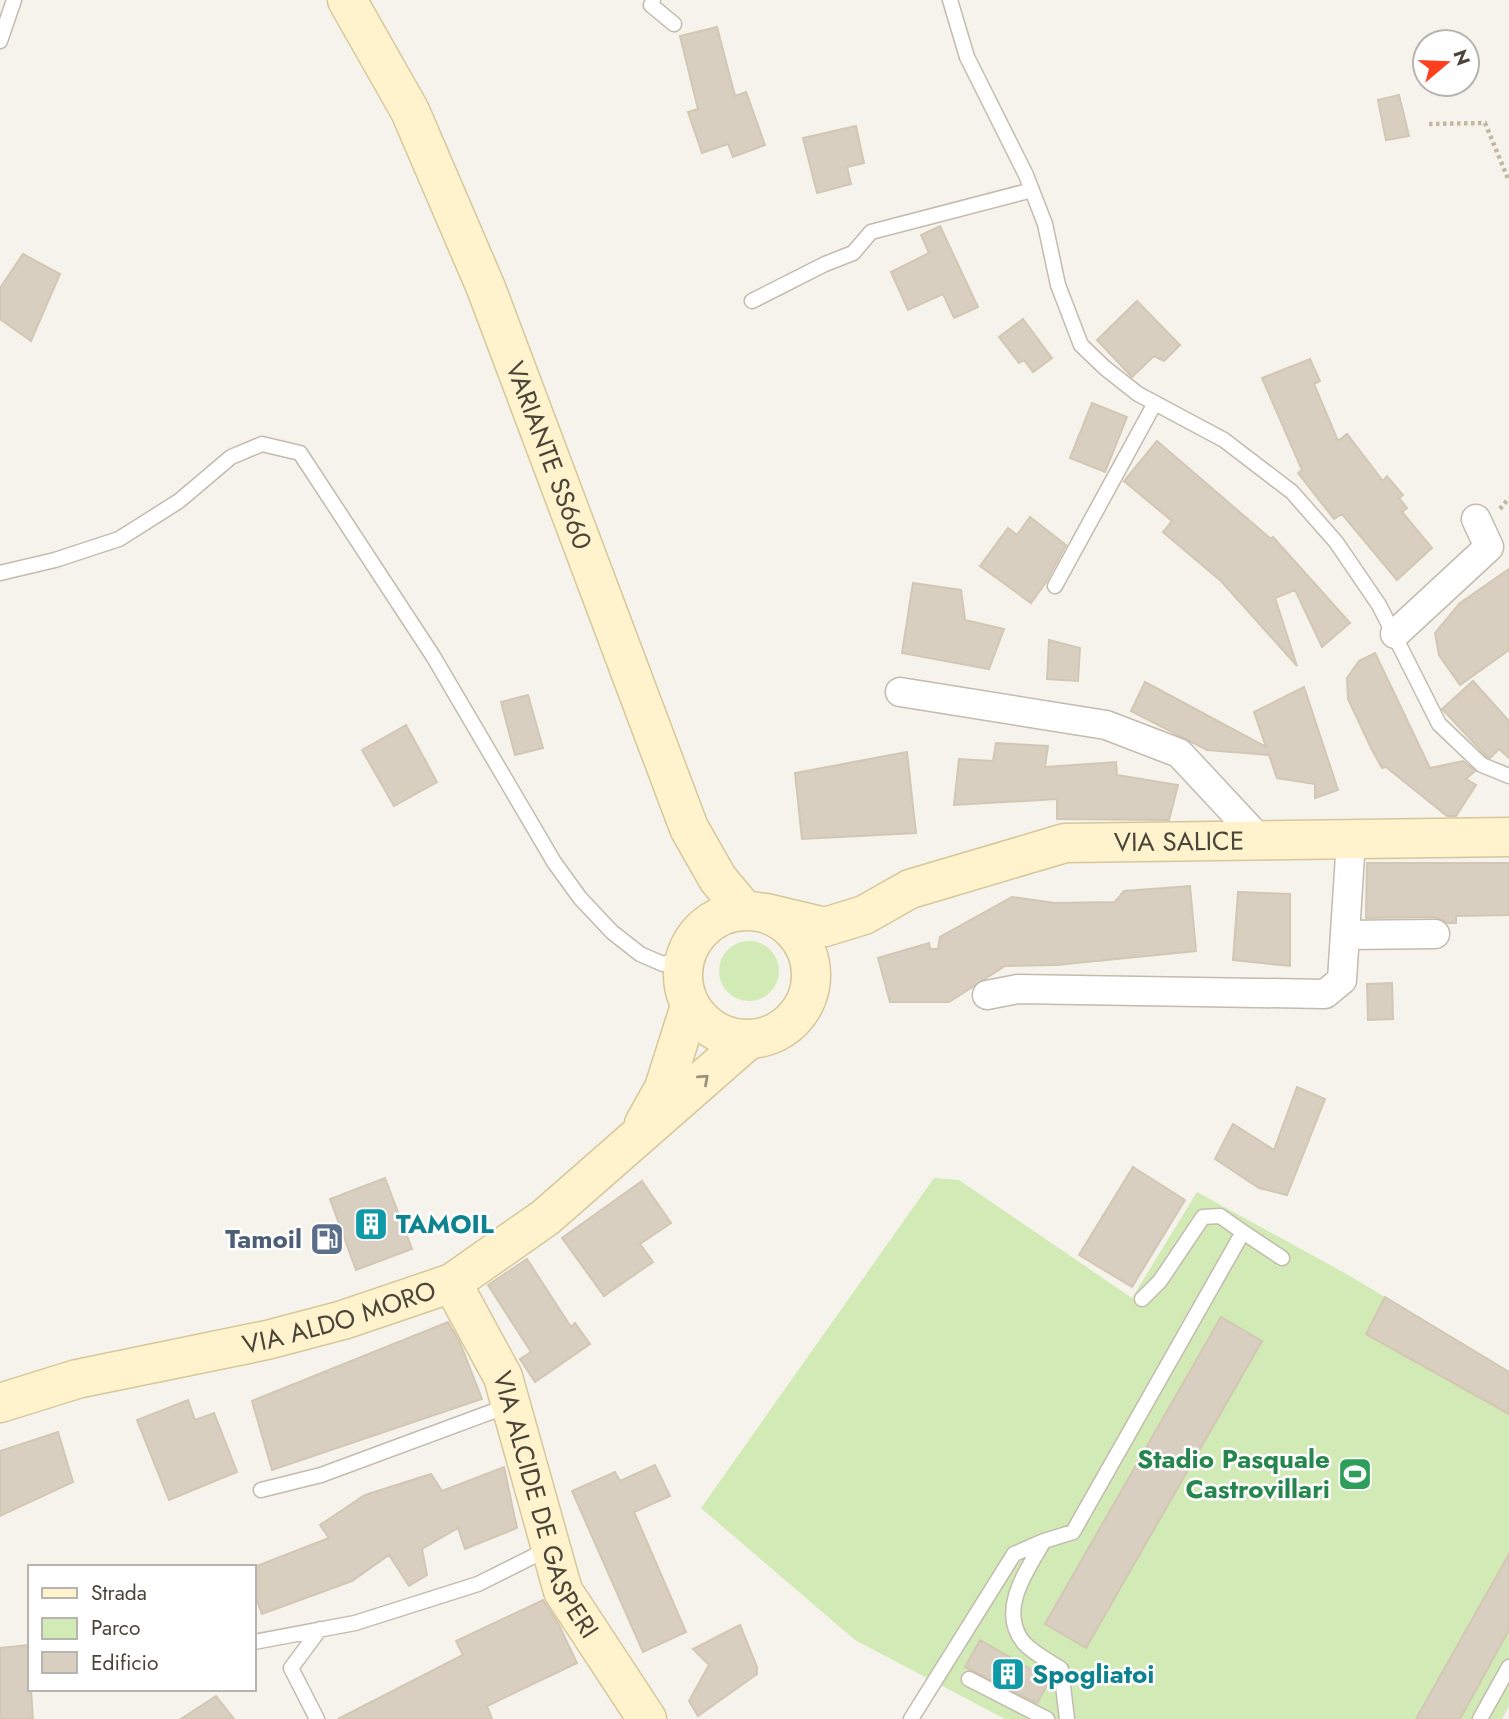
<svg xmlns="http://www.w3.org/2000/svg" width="1509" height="1719" font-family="Jost,sans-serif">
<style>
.green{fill:#d2eab5}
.building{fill:#d8cfc1;stroke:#d3c7b4;stroke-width:2}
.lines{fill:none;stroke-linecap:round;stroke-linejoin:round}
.service-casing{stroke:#c2bbae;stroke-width:17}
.minor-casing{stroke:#c2bbae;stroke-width:31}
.secondary-casing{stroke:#d6c79b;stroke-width:41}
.path{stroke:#c4b79f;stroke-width:4.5;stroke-dasharray:3.5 3.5;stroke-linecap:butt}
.service{stroke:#fff;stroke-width:14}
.minor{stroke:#fff;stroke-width:28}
.secondary{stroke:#fff3cd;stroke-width:38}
.oneway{stroke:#9c937c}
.labels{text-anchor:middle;stroke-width:5;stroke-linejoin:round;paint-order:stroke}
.street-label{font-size:26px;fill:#4b4439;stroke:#fff}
.culture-label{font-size:26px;font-weight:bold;fill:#0d838f;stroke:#fff;text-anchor:start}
.service-label{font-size:26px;font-weight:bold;fill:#4e5e75;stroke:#fff;text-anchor:end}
.leisure-label{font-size:26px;font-weight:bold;fill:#27864d;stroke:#fff;text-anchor:end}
</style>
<rect width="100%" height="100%" fill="#f6f3ec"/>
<!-- green -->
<path class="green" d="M719 971a30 30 0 1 1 60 0a30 30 0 1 1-60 0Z
M934 1178 959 1180 1132 1298 1197 1192 1350 1276 1509 1372V1706L1502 1719H1005L855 1640 701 1508Z"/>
<!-- building -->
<path class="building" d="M717 27 735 96 746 92 765 145 733 157 728 144 702 153 688 112 698 109 680 36Z
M1399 95 1409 136 1386 140 1378 100Z
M856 126 864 163 847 167 851 184 817 193 803 138Z
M940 226 978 307 954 318 943 294 908 310 891 272 929 253 921 235Z
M23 254 60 274 31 341 0 319V288Z
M1137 301 1180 345 1164 361 1154 356 1132 377 1097 340Z
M1023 319 1052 358 1033 372 1024 360 1019 363 999 337Z
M1310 359 1320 381 1314 384 1338 441 1347 434 1383 481 1387 476 1403 495 1399 498 1407 508 1402 512 1432 548 1397 580 1342 514 1334 519 1298 473 1302 470 1262 378Z
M1092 403 1127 417 1105 472 1070 458Z
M1157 441 1271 539 1273 537 1350 623 1322 647 1295 590 1275 598 1297 666 1221 581 1163 532 1172 521 1124 481Z
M1030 517 1066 545 1046 582 1031 603 980 566 1008 528 1017 535Z
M1509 569V650L1460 685 1439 655 1435 633 1460 603Z
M913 583 961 590 965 620 1004 629 989 669 902 653Z
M1049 640 1080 648 1078 681 1047 679Z
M1375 653 1430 768 1463 761 1475 771 1466 779 1476 785 1456 816H1447L1386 767 1382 768 1372 750 1348 699 1347 678 1359 661Z
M1473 681 1509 721V758L1499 749 1490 758 1487 757 1442 709Z
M1145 682 1266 747 1254 712 1304 687 1338 790 1315 798V784L1277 778 1269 755 1207 750 1131 711Z
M528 695 543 748 515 755 501 702Z
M406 725 437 782 394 806 362 750Z
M996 743 1048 746 1045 767 1116 762 1117 775 1178 785 1169 820 1057 819V799L954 805 959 759 993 761Z
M907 752 916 833 802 839 795 773Z
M1367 863H1509V915L1456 916V923H1447L1435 917 1366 918Z
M1190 886 1196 951 1056 965 1005 966 949 1002H890L878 958 929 943 930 949H938L940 937 1012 897 1055 903 1115 902 1124 891Z
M1238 892 1290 894V966L1233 960Z
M1392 983 1393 1019 1368 1020 1367 984Z
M1297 1087 1325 1099 1287 1195 1259 1188 1215 1159 1233 1124 1274 1150Z
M1133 1167 1185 1200 1132 1287 1079 1255Z
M385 1178 412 1249 356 1270 330 1199Z
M642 1181 671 1223 640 1244 653 1262 604 1296 562 1238Z
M527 1259 571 1327 575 1323 590 1344 535 1382 520 1359 531 1352 488 1285Z
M1385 1297 1509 1372V1414L1366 1334Z
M1221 1317 1262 1341 1086 1648 1045 1624Z
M448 1322 460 1343 482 1399 272 1470 252 1401Z
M188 1400 195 1420 214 1413 237 1472 169 1500 137 1420Z
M58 1432 73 1482 0 1516V1451Z
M655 1465 670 1496 634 1512 686 1632 643 1652 572 1491 615 1472 620 1481Z
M504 1467 517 1528 465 1549 458 1528 422 1549 427 1575 409 1586 389 1555 352 1581 262 1614 254 1593V1567L329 1538 320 1525 365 1495 431 1474 442 1491Z
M1509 1554V1630L1460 1719H1416Z
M543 1600 558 1623 577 1663 487 1706 492 1719H338L463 1655 456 1641Z
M740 1625 757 1667V1674L698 1716 689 1701 709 1665 693 1649Z
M980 1640 1050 1680 1037 1703 965 1667Z
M28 1645 33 1719H0V1648Z
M216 1696 234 1719H181Z"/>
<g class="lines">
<!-- service casing -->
<g class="service-casing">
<path id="service" d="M653 0 651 5 674 24
M950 0 967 57 1026 175 1045 224 1058 285 1081 345 1105 368 1138 394 1224 440 1292 492 1336 542 1379 605 1439 724 1482 765 1509 776
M0 41 14 0
M752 301 825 264 853 253 871 232 1032 190
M0 573 55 560 119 539 179 501 231 457 262 444 300 453 433 656 554 862 580 898 612 932 640 954 663 964 684 958
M1055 586 1155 403
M1243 1232 1282 1258
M261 1490 321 1475 510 1405
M1044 1541C1027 1570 997 1611 1024 1643 1033 1653 1049 1661 1061 1669L1067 1719
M254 1642 355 1623 478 1584 550 1548
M969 1679 1047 1719
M317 1719 291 1668 320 1629
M911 1719 1014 1554 1044 1541 1073 1532 1243 1232 1220 1216 1203 1217 1160 1281 1142 1299
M1480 1719 1509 1667"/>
</g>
<!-- minor casing -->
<g class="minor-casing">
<path id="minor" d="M1395 634 1489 547 1476 519
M900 692 1106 725 1179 753 1262 842
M1346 935 1435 934
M987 995 1018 989 1325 994 1342 980 1351 840"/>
</g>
<!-- secondary casing -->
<g class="secondary-casing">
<g id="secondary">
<path id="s1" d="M347 0 410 111 486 288 689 828 718 879 744 910"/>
<circle cx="747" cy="975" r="64"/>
<path id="s2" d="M766 913 825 927 864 915 910 889 1065 843 1509 837"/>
<path d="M644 1124 664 1088 690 1006"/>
<path id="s3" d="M452 1283 503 1377 563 1591 647 1719"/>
<path id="s4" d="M0 1403 77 1379 267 1340 343 1320 452 1283 546 1217 748 1040"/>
</g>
</g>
<!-- path -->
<path class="path" d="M1429 124 1485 123 1509 181
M1500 509 1509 498"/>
<!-- service -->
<use href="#service" class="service"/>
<!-- minor -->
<use href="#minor" class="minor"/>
<!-- secondary -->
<use href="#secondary" class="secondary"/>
</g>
<!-- one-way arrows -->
<defs><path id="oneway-chevron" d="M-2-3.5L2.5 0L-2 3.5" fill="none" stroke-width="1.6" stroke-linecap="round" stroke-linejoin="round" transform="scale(1.75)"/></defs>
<use class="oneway" href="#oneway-chevron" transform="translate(704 1079) rotate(-42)"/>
<!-- icons -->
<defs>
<g id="building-square" transform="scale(1.75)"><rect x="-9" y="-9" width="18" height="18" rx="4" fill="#0f9aa8" stroke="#fff"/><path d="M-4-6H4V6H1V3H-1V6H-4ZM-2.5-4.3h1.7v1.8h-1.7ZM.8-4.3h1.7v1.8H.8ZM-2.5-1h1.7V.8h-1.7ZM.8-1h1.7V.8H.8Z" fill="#fff"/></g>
<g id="fuel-square" transform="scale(1.75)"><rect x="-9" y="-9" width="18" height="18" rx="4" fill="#5c6f8a" stroke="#fff"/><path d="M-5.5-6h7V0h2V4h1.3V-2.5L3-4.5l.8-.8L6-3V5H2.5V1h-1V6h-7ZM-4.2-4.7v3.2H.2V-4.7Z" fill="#fff"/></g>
<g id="stadium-square" transform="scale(1.75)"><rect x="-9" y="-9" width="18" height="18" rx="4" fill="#2e9e5b" stroke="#fff"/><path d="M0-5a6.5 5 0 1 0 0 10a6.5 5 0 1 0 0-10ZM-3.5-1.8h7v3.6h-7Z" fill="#fff"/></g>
</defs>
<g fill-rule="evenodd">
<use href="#building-square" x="371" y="1224"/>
<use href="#fuel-square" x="327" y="1239"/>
<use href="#stadium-square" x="1355" y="1474"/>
<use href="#building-square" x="1008" y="1674"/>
</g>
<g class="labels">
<!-- street labels -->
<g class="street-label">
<text dy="9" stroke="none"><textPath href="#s1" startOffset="499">VARIANTE SS660</textPath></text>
<text dy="9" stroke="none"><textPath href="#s2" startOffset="430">VIA SALICE</textPath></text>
<text dy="9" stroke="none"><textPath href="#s4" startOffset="350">VIA ALDO MORO</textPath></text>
<text dy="9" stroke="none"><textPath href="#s3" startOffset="242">VIA ALCIDE DE GASPERI</textPath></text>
</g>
<!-- culture labels -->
<g class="culture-label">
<text x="396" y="1233">TAMOIL</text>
<text x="1032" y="1683">Spogliatoi</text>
</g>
<!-- service labels -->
<g class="service-label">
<text x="302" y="1248">Tamoil</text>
</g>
<!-- leisure labels -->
<g class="leisure-label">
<text x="1330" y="1468">Stadio Pasquale<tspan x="1330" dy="30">Castrovillari</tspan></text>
</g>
</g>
<!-- legend -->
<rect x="28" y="1565" width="228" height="126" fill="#ffffff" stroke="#b7b4b0" stroke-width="2"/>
<rect x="42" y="1588" width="35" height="10" fill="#fff3cd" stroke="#b7b4b0" stroke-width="2"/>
<text x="91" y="1600" font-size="21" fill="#4b4439">Strada</text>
<rect x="42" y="1618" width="35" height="21" fill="#d2eab5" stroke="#b7b4b0" stroke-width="2"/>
<text x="91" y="1635" font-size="21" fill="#4b4439">Parco</text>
<rect x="42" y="1652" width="35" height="21" fill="#d8cfc1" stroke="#b7b4b0" stroke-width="2"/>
<text x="91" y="1670" font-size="21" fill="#4b4439">Edificio</text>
<!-- north arrow -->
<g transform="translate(1446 63) rotate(71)"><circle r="33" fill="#ffffff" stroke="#b7b4b0" stroke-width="2"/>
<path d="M0-5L12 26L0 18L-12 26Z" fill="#fc3f1d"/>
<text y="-10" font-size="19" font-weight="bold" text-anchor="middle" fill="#4b4439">N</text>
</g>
</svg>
